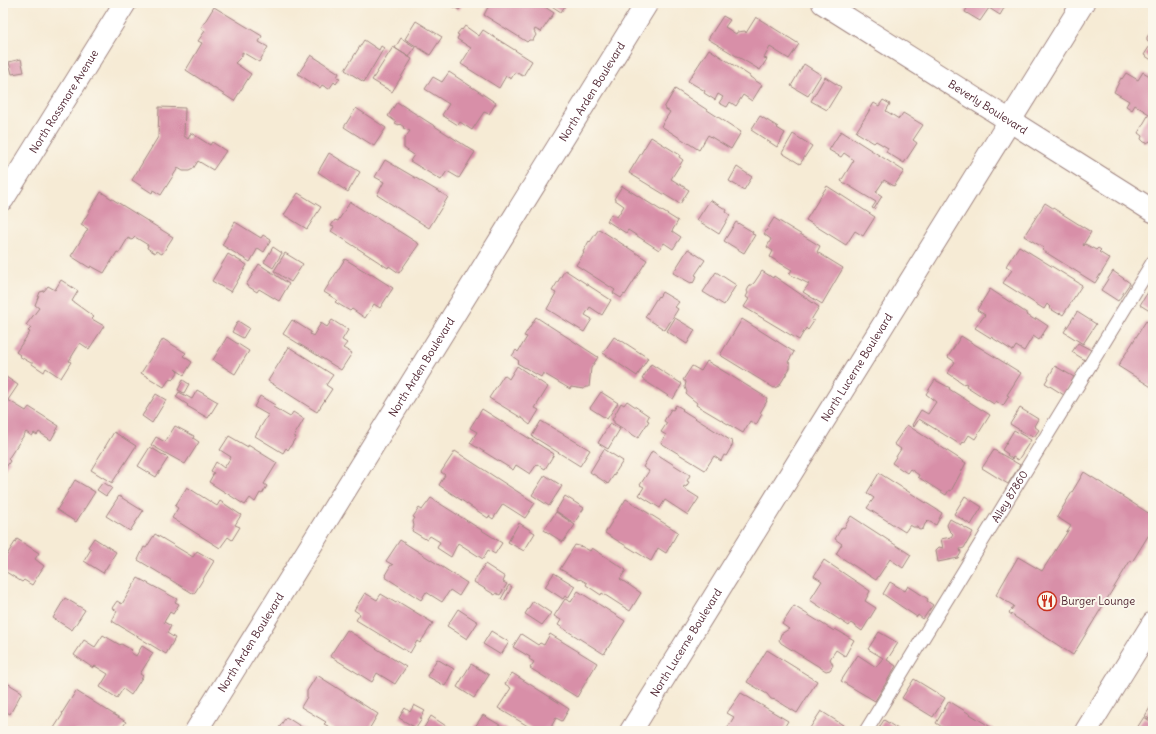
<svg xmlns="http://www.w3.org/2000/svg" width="1156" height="734" font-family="Delius,sans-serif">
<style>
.building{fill:#d88fa8}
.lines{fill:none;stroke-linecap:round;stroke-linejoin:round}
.lane-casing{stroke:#a08580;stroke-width:15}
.street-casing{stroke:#a08580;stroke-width:24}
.secondary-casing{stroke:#a08580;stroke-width:24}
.lane{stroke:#fff;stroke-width:13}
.street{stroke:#fff;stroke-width:22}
.secondary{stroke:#fff;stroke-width:22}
.labels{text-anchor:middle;stroke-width:4;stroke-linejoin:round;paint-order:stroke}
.street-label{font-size:11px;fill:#4a1f2b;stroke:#fbf7ec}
.poi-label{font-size:11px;fill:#4a1f2b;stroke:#fbf7ec;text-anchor:start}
</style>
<rect width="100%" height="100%" fill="#fbf7ec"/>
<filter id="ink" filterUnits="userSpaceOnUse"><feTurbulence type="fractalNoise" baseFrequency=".025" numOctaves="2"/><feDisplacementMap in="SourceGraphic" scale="8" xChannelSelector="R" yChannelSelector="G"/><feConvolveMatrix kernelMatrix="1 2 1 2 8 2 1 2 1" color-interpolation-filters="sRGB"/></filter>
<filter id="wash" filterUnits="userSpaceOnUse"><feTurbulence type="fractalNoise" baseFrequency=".012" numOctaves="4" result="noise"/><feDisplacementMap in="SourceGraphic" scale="16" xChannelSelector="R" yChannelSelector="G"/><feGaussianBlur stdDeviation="0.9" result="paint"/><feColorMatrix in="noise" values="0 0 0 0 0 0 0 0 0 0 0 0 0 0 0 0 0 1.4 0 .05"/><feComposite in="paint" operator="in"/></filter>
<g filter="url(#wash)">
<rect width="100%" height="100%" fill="#f6ebd5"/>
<g id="blocks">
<!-- building -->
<path class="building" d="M447 3H463L459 10Z
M482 3H539L554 13 541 32 535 29 534 31 536 35 533 40H529L527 42 484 15 488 7Z
M552 3H567L561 12 550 5Z
M959 3H1007L1000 15 989 8 980 21 965 12 967 8Z
M214 7 262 36 259 42 268 47 259 62 242 52V56L235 63 251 74 234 101 186 70 202 43 198 41 205 31 201 28Z
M723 16 730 20 725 27 736 34 737 32 745 31 746 33 756 17 799 44 789 59 770 47 764 58 767 59 760 70 708 39Z
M416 21 442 37 430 55 405 39Z
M465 26 479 36 483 30 532 61 523 76 515 72 511 79 506 76 499 88 461 64 471 48 457 39 459 35 457 34 461 29 462 30Z
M1153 32V61L1144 55 1151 44 1147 41V37L1150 33Z
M401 38 415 47 409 57 395 48Z
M364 40 379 50 381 46 384 48 364 82 345 70Z
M393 47 412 59 392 92 372 80Z
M709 49 750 76V77L762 85 752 101 743 95 736 106 730 102 727 107 719 103 723 97 718 94 715 100 704 93 705 91 688 81Z
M311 55 339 73 337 77 340 78 336 84 334 82 329 89 322 85 320 88 298 74Z
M21 59 24 72 12 74 9 62Z
M804 64 821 75 808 96 791 86Z
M449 72 496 103 489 114 484 112 472 130 460 122 458 125 442 115 449 104 425 89 433 77 442 82Z
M1143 72 1153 78V143L1150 141 1147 143 1144 142 1141 139 1142 136 1138 133 1149 114 1135 105 1132 110 1126 106 1129 101 1114 92 1121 78 1122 79 1126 73 1138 80Z
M825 77 841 87 827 110 811 101Z
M675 89 741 132 731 149 708 135 699 150 661 126 670 112 664 108Z
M883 100 890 104 886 111 899 119 903 113 923 125 913 140 917 143 904 163 886 152 888 148 876 141 874 143 856 132 874 103 879 106Z
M397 102 475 152 459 178 447 171 441 180 410 161 414 155 404 148V139L410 131 403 128 404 127 400 124 399 125 395 123 396 122 388 116Z
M159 107 185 108 184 136 188 139 191 133 210 145 212 142 226 151 213 170 198 161 193 169 189 171H183L178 168 161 195 153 190 152 193 132 180 158 137Z
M356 108 386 128 374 146 344 127Z
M760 116 778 127 777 128 785 133 777 147 751 130Z
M841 131 904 171 894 186 884 180 876 192 882 196 874 209 872 208 876 202 841 181 854 160 844 153 841 157 829 150Z
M793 134 812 146 800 164 782 153Z
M651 137 680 155 679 157 683 160 671 179 689 190 680 204 629 173Z
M329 153 360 172 348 192 318 172Z
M385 160 448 197 429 228 377 195 384 182 375 177Z
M737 167 752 177 744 190 729 181Z
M622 186 678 221 672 231 681 237 673 249 664 243 659 250 628 230 626 233 607 221 611 214 617 217 624 206 614 199Z
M827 186 875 217 863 236 855 231 846 245 806 220Z
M101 192 173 237 162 254 156 251 155 253 147 248 148 245 135 237 132 240 128 238 119 253 117 252 104 273 91 266 90 268 71 256 88 229 81 225Z
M298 193 321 207 307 229 284 215Z
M710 200 727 210 726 212 730 215 719 234 697 220Z
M350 202 374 217 375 216 419 244 399 273 389 266 388 268 331 231 334 227 331 226 335 220 338 221Z
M1045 203 1091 232 1083 245 1084 246 1085 244 1096 250 1098 248 1101 250 1099 252 1110 259 1095 283 1042 250 1044 248 1024 236Z
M774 218 820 246 817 252 843 268 822 304 803 292 809 284 789 274 792 270 770 257 773 251 767 247 771 239 764 234Z
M235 222 261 238 263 235 271 240 264 252 258 248 250 262 222 245Z
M736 222 753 232 752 234 755 235 744 253 724 241Z
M599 229 647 260 625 295 624 294 621 298 613 293 615 290 576 265 584 253 583 252 589 241 590 242Z
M1019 246 1082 285 1063 315 1060 313 1059 314 1049 308 1050 307 1047 304 1044 309 1003 283 1012 270 1006 266Z
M273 247 282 253 273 268 264 262Z
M688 249 705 260 695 275 697 276 693 283 692 282 691 283 673 273Z
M285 253 303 264 291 282 274 271Z
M228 254 247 265 231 292 212 281Z
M345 259 371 275V274L393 288 380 308 374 304 365 318 352 309 350 311 335 302 337 300 324 292Z
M259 264 289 284 279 301 259 289 257 292 246 285Z
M565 270 611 300 602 315 590 307 585 315 592 319 584 332 547 309 556 293 552 291Z
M762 271 773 278 774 276 819 307 811 320 814 321 808 330 806 328 799 340 744 307 749 299 746 297 748 293 747 291 749 287 754 283Z
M1113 271 1130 283 1118 301 1101 290Z
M716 272 736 285 724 305 703 292Z
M61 280 78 291 72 301 94 317 92 319 104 326 89 349 80 343 69 361 71 362 61 378 46 368 44 372 32 364 33 363H31L19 356 20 355 16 352 30 332 28 331 31 328 26 325 39 308 35 305 40 292 44 291 48 286 55 290Z
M1153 284V313L1140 305Z
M990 289 1028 314 1027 315 1035 320 1036 318 1048 326 1039 340 1033 336 1024 351 1016 346 1013 351 991 337V338L975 328 985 315 977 310Z
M662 292 679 302 675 307 678 309 665 330 645 317 658 296 659 297Z
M1077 312 1096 324 1083 344 1064 332Z
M536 317 598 357 591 368 589 387H585L584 389 571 387 570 389 543 373 541 377 517 363 519 361 512 356 516 350 518 352 527 337 524 336Z
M675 318 695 330 687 344 667 331Z
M742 319 794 352 788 362 790 363V368L779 386 774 388 720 355Z
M292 320 311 332 310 334 313 336 321 323 327 327 332 320 348 330 342 340 347 343 343 348 352 353 341 370 283 334Z
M238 321 249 328 243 338 232 332Z
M1146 321 1153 326V388L1118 366Z
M961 336 1021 373 1007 395 1009 396 1003 406 996 401 994 404 966 386 967 384 965 383 964 384 948 373 955 362 948 357Z
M227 337 249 351 235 374 213 360Z
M614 337 619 340V339L648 358 637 376 603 353Z
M163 339 186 353 183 356 192 362 184 375 175 369 178 372 173 380 170 378 164 387 141 373Z
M1078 343 1091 350 1085 360 1072 352Z
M289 347 333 375 326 385 332 389 317 412 268 381Z
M707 361 767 398 766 401H767L760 413 762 414 756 425 750 421 743 433 696 405 697 403 686 394 687 392 685 387 686 382 683 380 692 366 701 371Z
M651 364 682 384 673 399 642 379Z
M517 366 548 387 535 408 539 410 530 425 525 421V420L489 398 504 375 509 379Z
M1055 366 1074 377 1064 395 1045 383Z
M3 375 18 385 8 400 26 411 29 407 59 426 51 440 39 432 37 435 34 433 32 436 26 432 8 459 10 461 3 472Z
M183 380 189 384 184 393 178 390Z
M935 380 950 388 949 389 990 415 975 439 969 435 964 443 963 442 961 445 919 419 914 427 912 425 921 410 928 414 936 402 926 394Z
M197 390 218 402 208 418 187 406 188 405 176 397 179 392 192 399Z
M601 392 618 403 607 419 590 408Z
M156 394 166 400 152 423 142 416Z
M260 396 275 405 273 407 290 417 293 412 304 419 294 436 296 437 288 450 286 448 283 453 255 436 268 415 254 407Z
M627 401 649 416 647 420 649 421 638 438 614 423V421L612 420 621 403 624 405Z
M676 405 683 409 682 410 733 442 732 443 733 444 726 456 724 455 721 461 714 456 705 470 661 443 666 435 661 432 667 423 664 421 671 409 673 410Z
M1020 408 1038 419 1034 426 1039 430 1034 437 1029 434 1028 435 1010 424Z
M482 409 554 454 545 469 537 464 530 474 516 465 513 470 470 443 477 432 470 428Z
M541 421 590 450 580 466 532 436Z
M610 423 620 429 608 449 598 443Z
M907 425 966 463 951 491 949 490 946 495 918 477 919 475 910 469 907 473 892 463 901 449 894 444Z
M175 426 194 436 193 438 199 442 185 464 151 445 156 437 165 442Z
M1014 430 1031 440 1018 460 1013 457 1012 459 1007 455 1008 454 1002 450Z
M114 432 136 446 112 483 91 470Z
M229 436 248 447V445L277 463 264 484 267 486 262 494 260 493 255 502 250 498 245 505 209 482 214 473 211 471 216 462 224 468 231 457 220 450Z
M150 447 168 458 156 477 138 466Z
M604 449 623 461 608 484 590 472Z
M994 450 1020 465 1008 484 982 468Z
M455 451 535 503 525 518 503 504 493 519 489 516 488 518 439 485 445 475 441 472Z
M652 451 690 475 687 481 689 482 686 487 684 486 683 488 699 498 688 515 665 500 660 508 639 495 644 487 640 485 649 471 643 467Z
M1084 472 1153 516V528L1132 562 1130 561 1073 655 1009 613 1014 606 996 595 1018 557 1042 571 1071 526 1057 517Z
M879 473 942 513 936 525 928 521 925 524 923 529 920 530 918 529 917 527H913L910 525 905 532 867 508 874 498 867 493Z
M545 475 562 486 549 506 532 495Z
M75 480 95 492 76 522 57 510Z
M103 482 112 488 106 496 97 490Z
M187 487 217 506 220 501 241 515 235 525 240 527 232 540 228 537 220 548 172 518 178 508 175 506Z
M119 496 143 511 130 531 106 516Z
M565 496 584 508 574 523 556 511Z
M965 496 982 507 971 525 954 514Z
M431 498 502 543 495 554 488 550 483 559 458 543 451 557 437 548 440 542 430 536 427 540 412 531 414 526 413 521 415 518 413 517 419 508 422 510Z
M626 499 678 532 666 553 658 548 651 561 605 533Z
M556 512 575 525 563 542 544 530Z
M851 516 911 555 903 568 890 559 876 580 836 554 842 544 835 539 842 527 844 528Z
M950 519 973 532 964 548 960 549 961 553 958 558 938 562 936 550 939 547 943 548 941 539 951 537 953 534 949 530 947 525Z
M519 523 535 533 524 551 508 542Z
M155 534 193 557 197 551 214 561 194 594 138 560 144 547 146 548Z
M94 538 116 552 103 573 84 561 91 549 88 547Z
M17 539 39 553 35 559 44 566 32 585 24 580 22 582 3 570V561Z
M400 540 467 583 459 596 450 590 442 602 426 592 421 600 385 577 386 575H385L391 565H393L386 561Z
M575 545 583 547 590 551 592 548 626 570 620 579 641 593 630 611 602 593 601 595 586 585 587 583 580 579 579 580 560 569Z
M824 560 870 591 865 601 876 608 862 631 851 623 849 626 810 600 822 581 814 576Z
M485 564 505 577 503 582 507 584 500 595 496 593 495 595 474 582Z
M554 573 575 586 568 598 565 596 563 599 545 587Z
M138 578 177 599 175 602 179 604 173 614 170 612 164 622 171 626 167 633 175 638 166 654 112 621 117 611 112 608 117 601 122 604Z
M890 582 905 591 908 586 928 599 927 601 933 605 923 619 918 615 917 617 883 594Z
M509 585 512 587 504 601 501 599Z
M578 591 625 621 604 654 558 625 561 620 554 616 565 599 571 602Z
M365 593 377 600 381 594 396 603 397 601 433 623 420 643 417 641 410 653 356 620 360 614 354 610Z
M65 598 85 610 72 630 53 618Z
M533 601 551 613 542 625 525 614Z
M794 606 834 631 835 629 854 640 845 656 836 650 830 659 833 665 830 670 826 671 781 643 779 640 781 634 789 629 782 624Z
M458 609 478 622 467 639 447 626Z
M347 630 406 667 395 684 377 673 372 682 330 656Z
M491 631 509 642 501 655 483 644Z
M879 632 898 643 887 660 896 666 875 701 841 681 858 655 876 667 883 658 868 649Z
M521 634 538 645 540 643 544 645 550 634 597 663 577 697 530 668 534 662 529 659 530 657 513 647Z
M103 635 120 645 121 644 132 650 130 652 136 656 142 646 153 653 140 674 143 676 131 695 123 689 117 698 100 687 108 674 95 666 93 668 74 655 84 640 95 647Z
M767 650 817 681 797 713 776 700 771 699 767 694 747 682Z
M437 659 454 669 445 686 427 676Z
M471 664 489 675 474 698 457 687Z
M512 673 569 709 562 721 556 718 552 725V731H536L498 708 511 688 505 684Z
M317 675 378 714 368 731H337L324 724 326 722 301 707 307 697V691Z
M914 679 945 698 933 717 902 698Z
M7 683 22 692 10 714 3 710V689Z
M76 691 126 722 120 731H59L54 728 63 714 62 713Z
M741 693 788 721 782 731H728L726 730 734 717 727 713Z
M949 701 997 731H948L936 723Z
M1153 703V731H1135L1144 717 1150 721 1151 720 1145 716Z
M414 705 425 711 420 718 422 719 416 728 399 718 405 708 410 712Z
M821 711 843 725 839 731H808Z
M483 715 510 731H482L475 727Z
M431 716 449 728 447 731H422Z
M286 717 308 731H277Z
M884 720 901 731H877Z"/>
</g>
</g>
<g filter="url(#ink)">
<use href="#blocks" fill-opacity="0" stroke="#a08580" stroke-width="1"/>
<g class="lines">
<!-- lane casing -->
<g class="lane-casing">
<g id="lane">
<path id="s1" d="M866 731 1153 262"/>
</g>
</g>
<!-- street casing -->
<g class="street-casing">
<g id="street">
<path id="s2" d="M631 731 1083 3"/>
</g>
</g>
<!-- secondary casing -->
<g class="secondary-casing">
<g id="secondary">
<path id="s3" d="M823 3 1153 211"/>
<path id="s4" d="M3 199 125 3"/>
<path id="s5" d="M196 731 647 3"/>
<path d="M1086 731 1153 623"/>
</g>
</g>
<!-- lane -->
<use href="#lane" class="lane"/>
<!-- street -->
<use href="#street" class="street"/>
<!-- secondary -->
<use href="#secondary" class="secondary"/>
</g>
</g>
<!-- icons -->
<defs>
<g id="restaurant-ring" transform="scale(1)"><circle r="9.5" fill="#fbf7ec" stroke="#c8321e" stroke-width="1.5"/><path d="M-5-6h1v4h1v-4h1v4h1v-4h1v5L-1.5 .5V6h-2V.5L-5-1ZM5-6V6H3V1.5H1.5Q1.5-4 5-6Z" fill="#c8321e"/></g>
</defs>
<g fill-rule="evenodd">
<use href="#restaurant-ring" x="1047" y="601"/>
</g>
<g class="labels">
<!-- street labels -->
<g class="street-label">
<text dy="4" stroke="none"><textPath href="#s5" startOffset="752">North Arden Boulevard</textPath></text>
<text dy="4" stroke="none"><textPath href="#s4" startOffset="115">North Rossmore Avenue</textPath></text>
<text dy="4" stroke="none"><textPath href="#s3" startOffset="195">Beverly Boulevard</textPath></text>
<text dy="4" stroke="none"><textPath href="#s5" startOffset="428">North Arden Boulevard</textPath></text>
<text dy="4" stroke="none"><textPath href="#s2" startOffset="428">North Lucerne Boulevard</textPath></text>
<text dy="4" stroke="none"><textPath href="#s1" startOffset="275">Alley 87860</textPath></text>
<text dy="4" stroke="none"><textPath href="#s5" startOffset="104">North Arden Boulevard</textPath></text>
<text dy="4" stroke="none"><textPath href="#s2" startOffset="104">North Lucerne Boulevard</textPath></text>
</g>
<!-- poi labels -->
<g class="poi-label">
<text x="1061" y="605">Burger Lounge</text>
</g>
</g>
<!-- margin -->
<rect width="1156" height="734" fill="none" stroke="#fbf7ec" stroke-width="16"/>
</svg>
